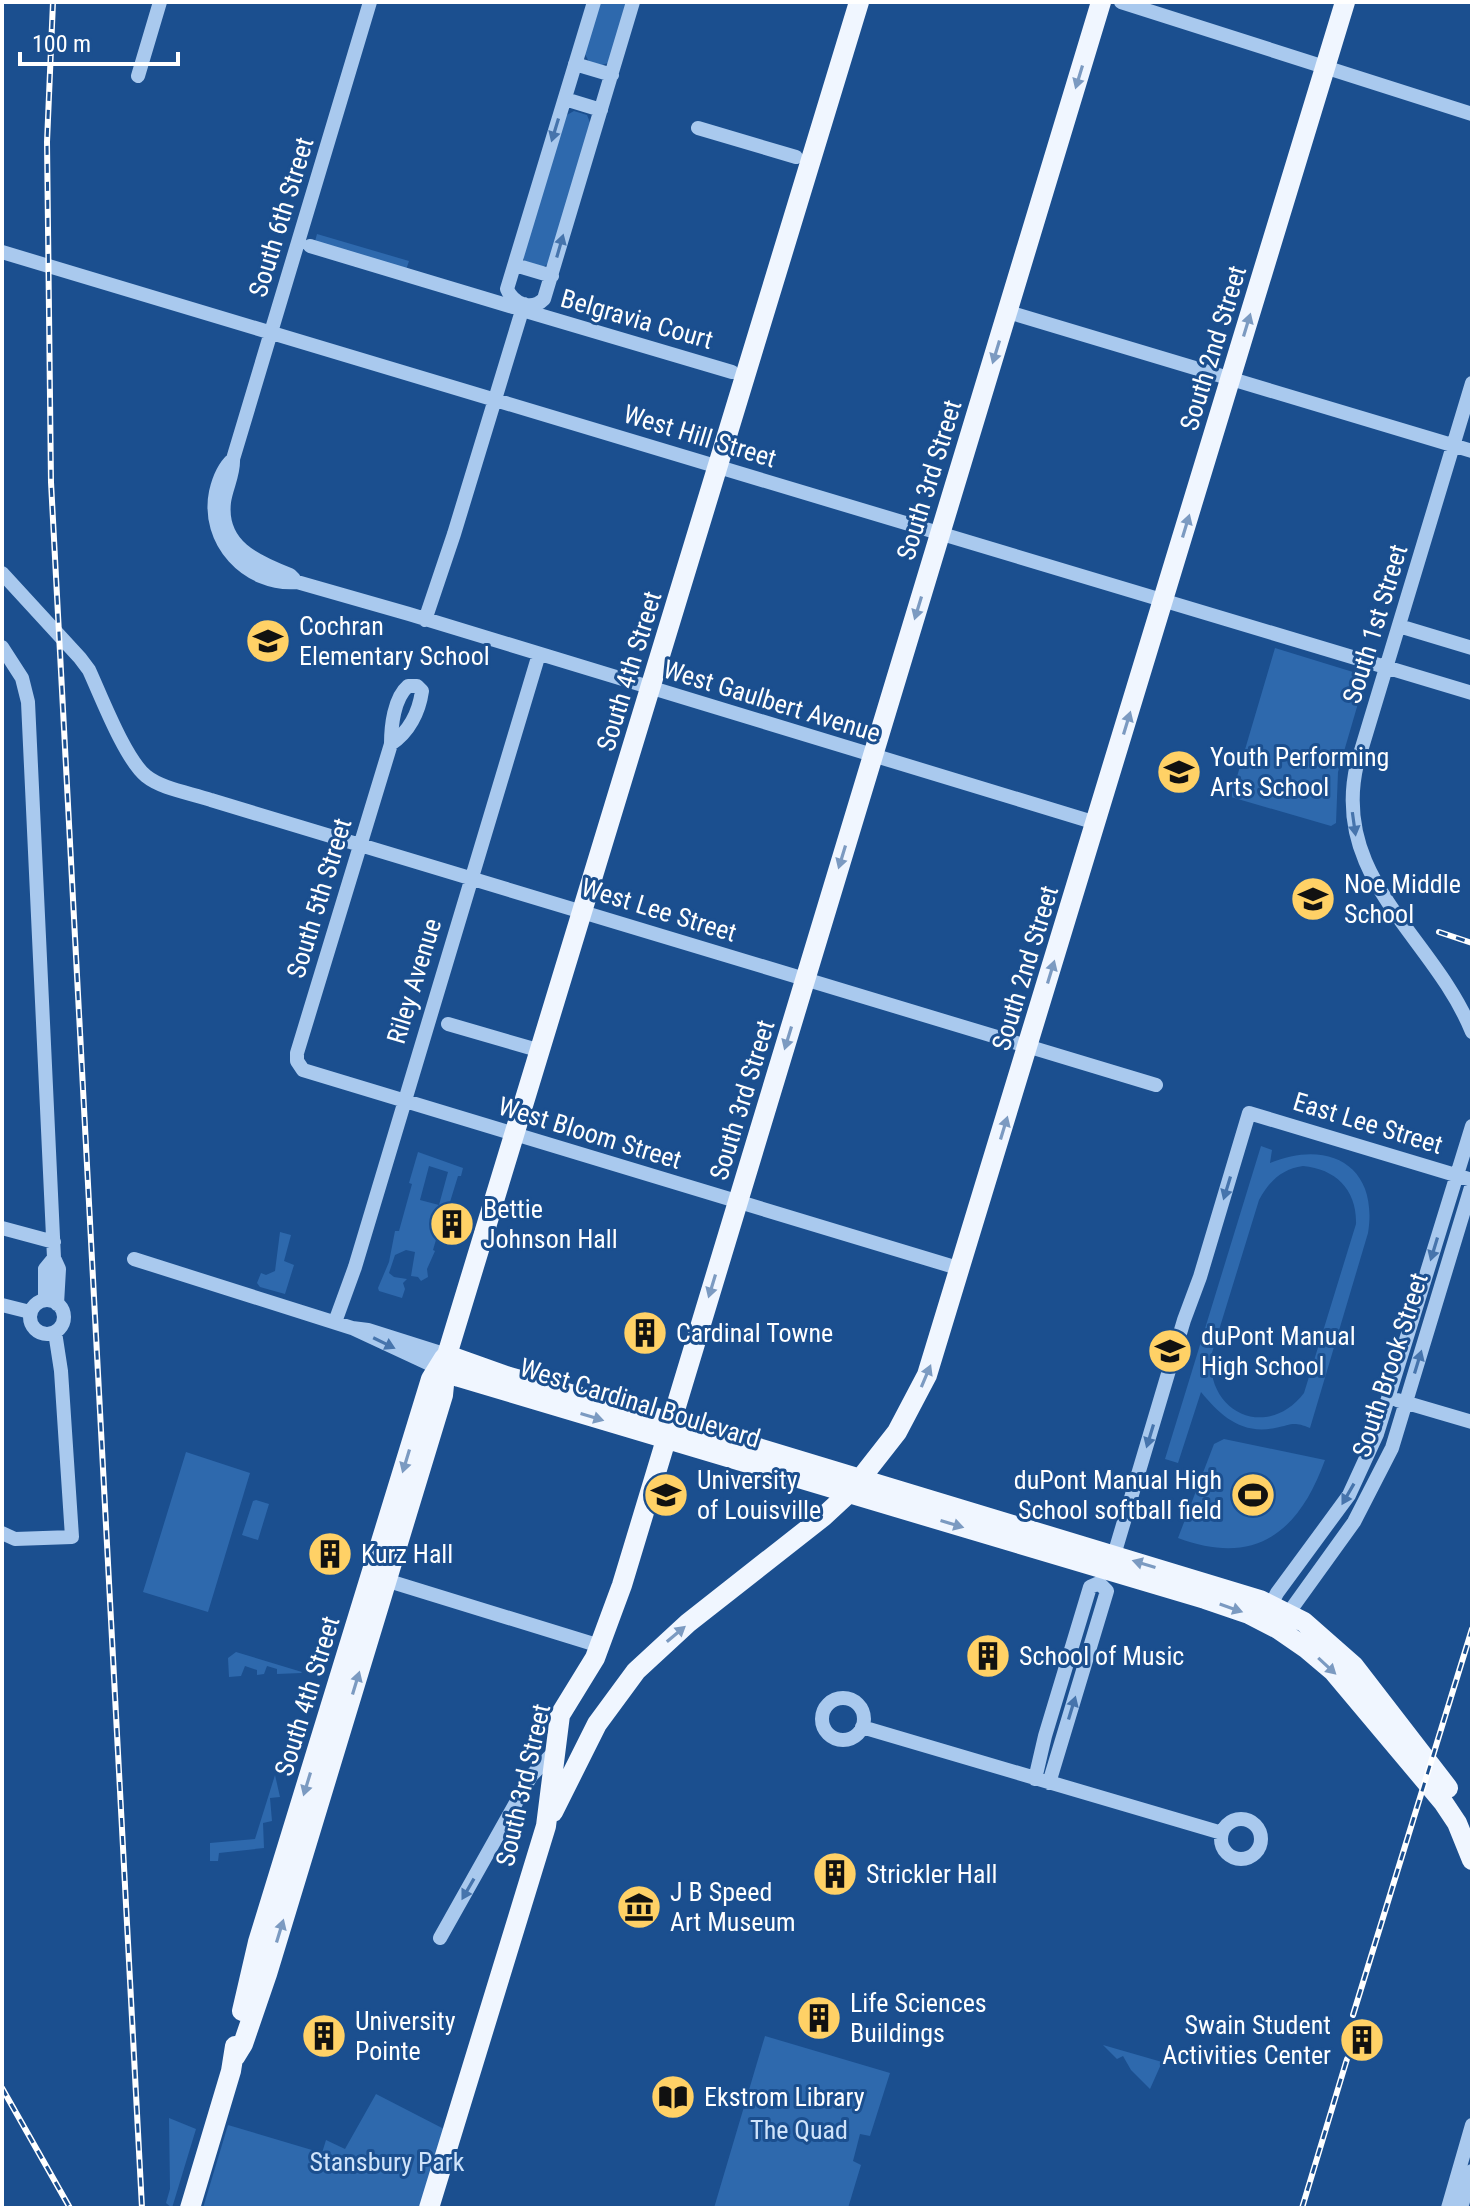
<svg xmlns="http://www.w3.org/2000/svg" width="1474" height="2210" font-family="'Roboto Condensed',sans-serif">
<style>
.green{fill:#2e69ad;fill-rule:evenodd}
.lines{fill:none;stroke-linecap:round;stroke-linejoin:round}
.minor{stroke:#a9c9ee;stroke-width:14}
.major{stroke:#f0f6ff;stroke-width:20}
.rail-casing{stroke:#fff;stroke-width:6}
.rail{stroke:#1b4f8f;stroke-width:3;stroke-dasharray:9;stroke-linecap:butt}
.oneway{fill:#7b9ac1}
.oneway2{fill:#4674ac}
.labels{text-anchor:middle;stroke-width:6;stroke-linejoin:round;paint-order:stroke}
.street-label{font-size:26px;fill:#fff;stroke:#1b4f8f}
.poi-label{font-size:26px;fill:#fff;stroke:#1b4f8f;text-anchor:start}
.park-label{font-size:26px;fill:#cfe3fa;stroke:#1b4f8f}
</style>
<rect width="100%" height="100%" fill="#1b4f8f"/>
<!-- green -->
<path class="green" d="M598 2H629L608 63 602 65 589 62 584 52Z
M574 111 587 115 591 125 548 264 541 268 526 263 523 258 565 116Z
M317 234 409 261 405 273 314 245Z
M1275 648 1366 676 1338 772 1336 823 1331 826 1231 797Z
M1261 1146 1272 1150 1270 1163C1328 1139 1379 1165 1368 1233L1310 1428C1292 1421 1292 1425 1275 1428 1241 1435 1220 1415 1201 1392L1178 1463 1165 1459ZM1303 1166C1336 1169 1357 1190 1356 1224L1304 1393C1268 1440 1207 1414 1211 1356L1259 1200C1269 1182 1281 1169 1303 1166Z
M418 1152 463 1168 461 1176H458L450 1202H447L433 1250 435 1251 427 1269 428 1277 421 1281 418 1277 411 1276 415 1252 406 1250 395 1255 389 1273 394 1277 407 1279 403 1283 405 1289 402 1298 379 1291 378 1288 389 1262 395 1231H399L412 1184 409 1183ZM429 1166 448 1172 439 1205 420 1200Z
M280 1232 291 1235 284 1261 294 1265 285 1294 260 1287 257 1283 261 1273 266 1275 275 1271Z
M1224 1439 1325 1460C1299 1532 1256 1567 1178 1538L1214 1444Z
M186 1452 250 1473 208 1612 143 1592Z
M256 1500 269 1504 258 1540 242 1535 253 1501Z
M236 1652 302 1672 301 1673 277 1674V1669L267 1666 264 1674 257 1675V1670L245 1666 241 1676 229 1677 228 1658Z
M275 1775 280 1797 270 1798 272 1821 263 1823 264 1848 219 1853 218 1861H210V1843L255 1839Z
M765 2036 890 2073 870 2136 860 2134 853 2161 861 2165 848 2208H714Z
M1103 2045 1162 2062 1150 2089 1131 2070 1123 2056 1117 2059Z
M376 2094 444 2129 419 2208H203L228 2125 322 2153 326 2140 345 2149Z
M169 2118 196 2129 172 2208 166 2203 170 2189Z"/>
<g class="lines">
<!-- minor -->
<path class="minor" d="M594 2 507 289C513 303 531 312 544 299L633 2
M1121 2 1472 114
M575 64 612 75
M138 76 160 2
M565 99 601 110
M698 128 796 157
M310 246 513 307
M2 252 1472 693
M515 265 552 276
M529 312 732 372
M1008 312 1472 451
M1472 383 1357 764C1330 879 1434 937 1472 1032
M233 459C223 468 219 479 216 492 206 541 247 586 297 582L409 614 1096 823
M2 573 80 658 89 670C101 696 125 759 146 776 162 789 191 793 211 800L1156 1085
M294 579 290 575C256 562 219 546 224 502 226 487 234 474 233 459L370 2
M425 620 454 534 524 304
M1399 626 1472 648
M2 647 22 678 28 702 54 1258
M391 744C391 726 394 698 408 686H417L422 691C419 712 409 732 391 744L297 1053V1061L303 1070 961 1269
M448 1024 541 1051
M2 1228 54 1242
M134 1259 352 1328
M45 1300V1269L54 1258 59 1269 57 1304
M30 1317a17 17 0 1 1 34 0a17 17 0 1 1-34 0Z
M2 1305 30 1312
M335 1322 355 1267 539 654
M438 1368 352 1328 368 1330 447 1355
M1397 1400 1472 1422
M2 1533 15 1539 72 1537 61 1371 55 1332
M1114 1555 1184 1320 1200 1277 1249 1113 1472 1180
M379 1578 600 1646
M1268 1611 1277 1593 1349 1495 1377 1434 1472 1126
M1282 1622 1354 1522 1392 1448 1472 1184
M822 1719a21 21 0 1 1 42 0a21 21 0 1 1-42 0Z
M862 1727 1222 1833
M1035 1779 1045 1736 1090 1587 1099 1583
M1049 1783 1107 1591 1099 1583
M1221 1839a20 20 0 1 1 40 0a20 20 0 1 1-40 0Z
M440 1938 531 1776 554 1752
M1448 2208 1472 2125
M1461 2208 1472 2171"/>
<!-- major -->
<path class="major" d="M447 1355 509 1377 692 1428 1260 1600 1304 1622 1354 1666 1448 1788
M438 1368 459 1377 1205 1599 1249 1614 1278 1629 1307 1649 1333 1671 1443 1802 1457 1823 1472 1860
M553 1812 597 1724 636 1671 688 1623 823 1517 850 1492 897 1432 927 1375 1345 2
M242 2011 258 1942 431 1379 444 1358
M235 2057 243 2044 267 1974 443 1395 447 1355 859 2
M190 2208 231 2071 235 2046
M429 2208 546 1826 560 1715 595 1658 622 1585 1101 2"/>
<!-- rail casing -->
<g class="rail-casing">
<path id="rail" d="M53 2 47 142 51 482 142 2208
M1439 932 1472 943
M1353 2015 1472 1629
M2 2088 70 2208
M1302 2208 1347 2059"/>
</g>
<!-- rail -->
<use href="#rail" class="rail"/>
</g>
<!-- one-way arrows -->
<defs><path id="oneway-solid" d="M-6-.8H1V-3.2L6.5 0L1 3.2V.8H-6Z" transform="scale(2)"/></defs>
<g class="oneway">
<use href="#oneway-solid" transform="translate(1079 77) rotate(107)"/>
<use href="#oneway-solid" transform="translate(1247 325) rotate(-73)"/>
<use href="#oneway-solid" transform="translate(996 352) rotate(107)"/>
<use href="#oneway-solid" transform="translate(1186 526) rotate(-73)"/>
<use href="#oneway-solid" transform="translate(918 608) rotate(107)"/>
<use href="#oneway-solid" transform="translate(1127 723) rotate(-73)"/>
<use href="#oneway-solid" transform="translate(842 857) rotate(107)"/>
<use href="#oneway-solid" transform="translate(1051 972) rotate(-73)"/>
<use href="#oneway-solid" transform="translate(788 1038) rotate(107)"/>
<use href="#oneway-solid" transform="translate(1004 1128) rotate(-73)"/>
<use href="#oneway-solid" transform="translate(712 1286) rotate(107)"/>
<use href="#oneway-solid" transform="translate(926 1376) rotate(-67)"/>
<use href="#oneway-solid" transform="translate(592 1417) rotate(17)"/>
<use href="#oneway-solid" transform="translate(406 1461) rotate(107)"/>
<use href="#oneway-solid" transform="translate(952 1524) rotate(17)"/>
<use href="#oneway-solid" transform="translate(1144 1564) rotate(-163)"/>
<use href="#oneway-solid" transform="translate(1231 1608) rotate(19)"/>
<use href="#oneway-solid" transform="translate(676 1634) rotate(-40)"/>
<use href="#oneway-solid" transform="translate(1327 1666) rotate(43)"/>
<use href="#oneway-solid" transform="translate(356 1683) rotate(-73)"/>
<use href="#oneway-solid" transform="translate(307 1784) rotate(107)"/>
<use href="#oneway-solid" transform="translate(280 1931) rotate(-73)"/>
</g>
<g class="oneway2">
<use href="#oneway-solid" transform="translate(555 130) rotate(107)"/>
<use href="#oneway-solid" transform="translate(560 246) rotate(-74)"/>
<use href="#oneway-solid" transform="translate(1354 824) rotate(82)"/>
<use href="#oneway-solid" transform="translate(1227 1188) rotate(107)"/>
<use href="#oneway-solid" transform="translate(1434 1249) rotate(107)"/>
<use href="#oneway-solid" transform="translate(384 1343) rotate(26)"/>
<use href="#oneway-solid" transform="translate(1418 1362) rotate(-73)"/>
<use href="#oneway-solid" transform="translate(1150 1436) rotate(107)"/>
<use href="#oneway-solid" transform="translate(1348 1494) rotate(120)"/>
<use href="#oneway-solid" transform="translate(1072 1708) rotate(-73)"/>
<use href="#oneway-solid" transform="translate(468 1889) rotate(120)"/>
</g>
<!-- icons -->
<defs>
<g id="school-disc" transform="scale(2.3)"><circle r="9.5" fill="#ffd166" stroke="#1b4f8f"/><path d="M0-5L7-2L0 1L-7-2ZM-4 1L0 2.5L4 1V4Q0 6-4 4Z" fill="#111"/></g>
<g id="building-disc" transform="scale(2.3)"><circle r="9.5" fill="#ffd166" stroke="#1b4f8f"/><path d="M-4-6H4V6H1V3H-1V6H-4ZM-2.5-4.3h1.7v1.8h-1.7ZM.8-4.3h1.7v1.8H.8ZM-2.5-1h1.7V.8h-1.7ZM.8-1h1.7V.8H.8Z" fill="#111"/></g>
<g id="university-disc" transform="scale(2.3)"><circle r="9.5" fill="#ffd166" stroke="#1b4f8f"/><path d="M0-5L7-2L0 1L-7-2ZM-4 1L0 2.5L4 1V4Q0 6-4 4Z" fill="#111"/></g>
<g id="stadium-disc" transform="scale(2.3)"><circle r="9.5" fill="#ffd166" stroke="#1b4f8f"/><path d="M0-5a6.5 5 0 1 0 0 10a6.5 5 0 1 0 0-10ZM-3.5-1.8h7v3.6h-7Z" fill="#111"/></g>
<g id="museum-disc" transform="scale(2.3)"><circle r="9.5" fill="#ffd166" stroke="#1b4f8f"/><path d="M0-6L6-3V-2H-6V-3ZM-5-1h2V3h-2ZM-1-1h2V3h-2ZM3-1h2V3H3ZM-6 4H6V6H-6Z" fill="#111"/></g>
<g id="library-disc" transform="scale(2.3)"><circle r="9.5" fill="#ffd166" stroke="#1b4f8f"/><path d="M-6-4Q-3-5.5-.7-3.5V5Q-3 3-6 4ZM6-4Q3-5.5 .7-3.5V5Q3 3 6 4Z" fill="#111"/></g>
</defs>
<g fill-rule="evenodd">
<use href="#school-disc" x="268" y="641"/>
<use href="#school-disc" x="1179" y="772"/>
<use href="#school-disc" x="1313" y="899"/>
<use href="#building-disc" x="452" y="1224"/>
<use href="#building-disc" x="645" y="1333"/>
<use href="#school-disc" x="1170" y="1351"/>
<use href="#university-disc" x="666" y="1495"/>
<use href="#stadium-disc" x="1253" y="1495"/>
<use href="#building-disc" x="330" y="1554"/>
<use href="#building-disc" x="988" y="1656"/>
<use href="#building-disc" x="835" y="1874"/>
<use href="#museum-disc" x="639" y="1907"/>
<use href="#building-disc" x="819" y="2018"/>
<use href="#building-disc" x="324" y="2036"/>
<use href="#building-disc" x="1362" y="2040"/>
<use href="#library-disc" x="673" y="2097"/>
</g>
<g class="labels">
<!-- street labels -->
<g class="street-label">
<text transform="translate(281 217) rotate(-73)" y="9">South 6th Street</text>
<text transform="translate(637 319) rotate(16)" y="9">Belgravia Court</text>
<text transform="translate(1213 348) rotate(-73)" y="9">South 2nd Street</text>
<text transform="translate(700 436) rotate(17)" y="9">West Hill Street</text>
<text transform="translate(929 480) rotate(-73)" y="9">South 3rd Street</text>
<text transform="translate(1375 624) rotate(-73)" y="9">South 1st Street</text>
<text transform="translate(629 671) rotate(-73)" y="9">South 4th Street</text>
<text transform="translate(772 701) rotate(17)" y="9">West Gaulbert Avenue</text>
<text transform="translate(319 898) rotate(-73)" y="9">South 5th Street</text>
<text transform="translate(659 910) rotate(17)" y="9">West Lee Street</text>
<text transform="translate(1025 968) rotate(-73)" y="9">South 2nd Street</text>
<text transform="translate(414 981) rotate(-73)" y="9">Riley Avenue</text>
<text transform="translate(742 1100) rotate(-73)" y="9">South 3rd Street</text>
<text transform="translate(1368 1123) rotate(17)" y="9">East Lee Street</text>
<text transform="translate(590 1133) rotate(17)" y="9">West Bloom Street</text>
<text transform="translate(1390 1365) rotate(-72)" y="9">South Brook Street</text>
<text transform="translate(640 1403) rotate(17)" y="9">West Cardinal Boulevard</text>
<text transform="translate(307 1696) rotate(-73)" y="9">South 4th Street</text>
<text transform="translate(523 1785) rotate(-77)" y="9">South 3rd Street</text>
</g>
<!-- poi labels -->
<g class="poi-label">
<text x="299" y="635">Cochran<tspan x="299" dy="30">Elementary School</tspan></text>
<text x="1210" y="766">Youth Performing<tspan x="1210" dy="30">Arts School</tspan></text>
<text x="1344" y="893">Noe Middle<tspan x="1344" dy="30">School</tspan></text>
<text x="483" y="1218">Bettie<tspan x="483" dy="30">Johnson Hall</tspan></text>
<text x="676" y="1342">Cardinal Towne</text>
<text x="1201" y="1345">duPont Manual<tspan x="1201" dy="30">High School</tspan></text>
<text x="697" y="1489">University<tspan x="697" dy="30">of Louisville</tspan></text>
<text x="1222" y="1489" text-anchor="end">duPont Manual High<tspan x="1222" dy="30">School softball field</tspan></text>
<text x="361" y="1563">Kurz Hall</text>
<text x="1019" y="1665">School of Music</text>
<text x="866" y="1883">Strickler Hall</text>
<text x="670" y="1901">J B Speed<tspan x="670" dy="30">Art Museum</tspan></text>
<text x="850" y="2012">Life Sciences<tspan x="850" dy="30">Buildings</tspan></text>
<text x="355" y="2030">University<tspan x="355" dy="30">Pointe</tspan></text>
<text x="1331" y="2034" text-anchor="end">Swain Student<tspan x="1331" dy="30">Activities Center</tspan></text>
<text x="704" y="2106">Ekstrom Library</text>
</g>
<!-- park labels -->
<g class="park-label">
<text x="799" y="2139">The Quad</text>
<text x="387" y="2171">Stansbury Park</text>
</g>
</g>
<!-- border -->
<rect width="1474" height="2210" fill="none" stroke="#ffffff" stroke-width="8"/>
<!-- scale -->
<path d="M20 52v12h158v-12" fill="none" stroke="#ffffff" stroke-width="4"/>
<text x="32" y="52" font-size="24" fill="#ffffff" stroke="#1b4f8f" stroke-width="6" paint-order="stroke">100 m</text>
</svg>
